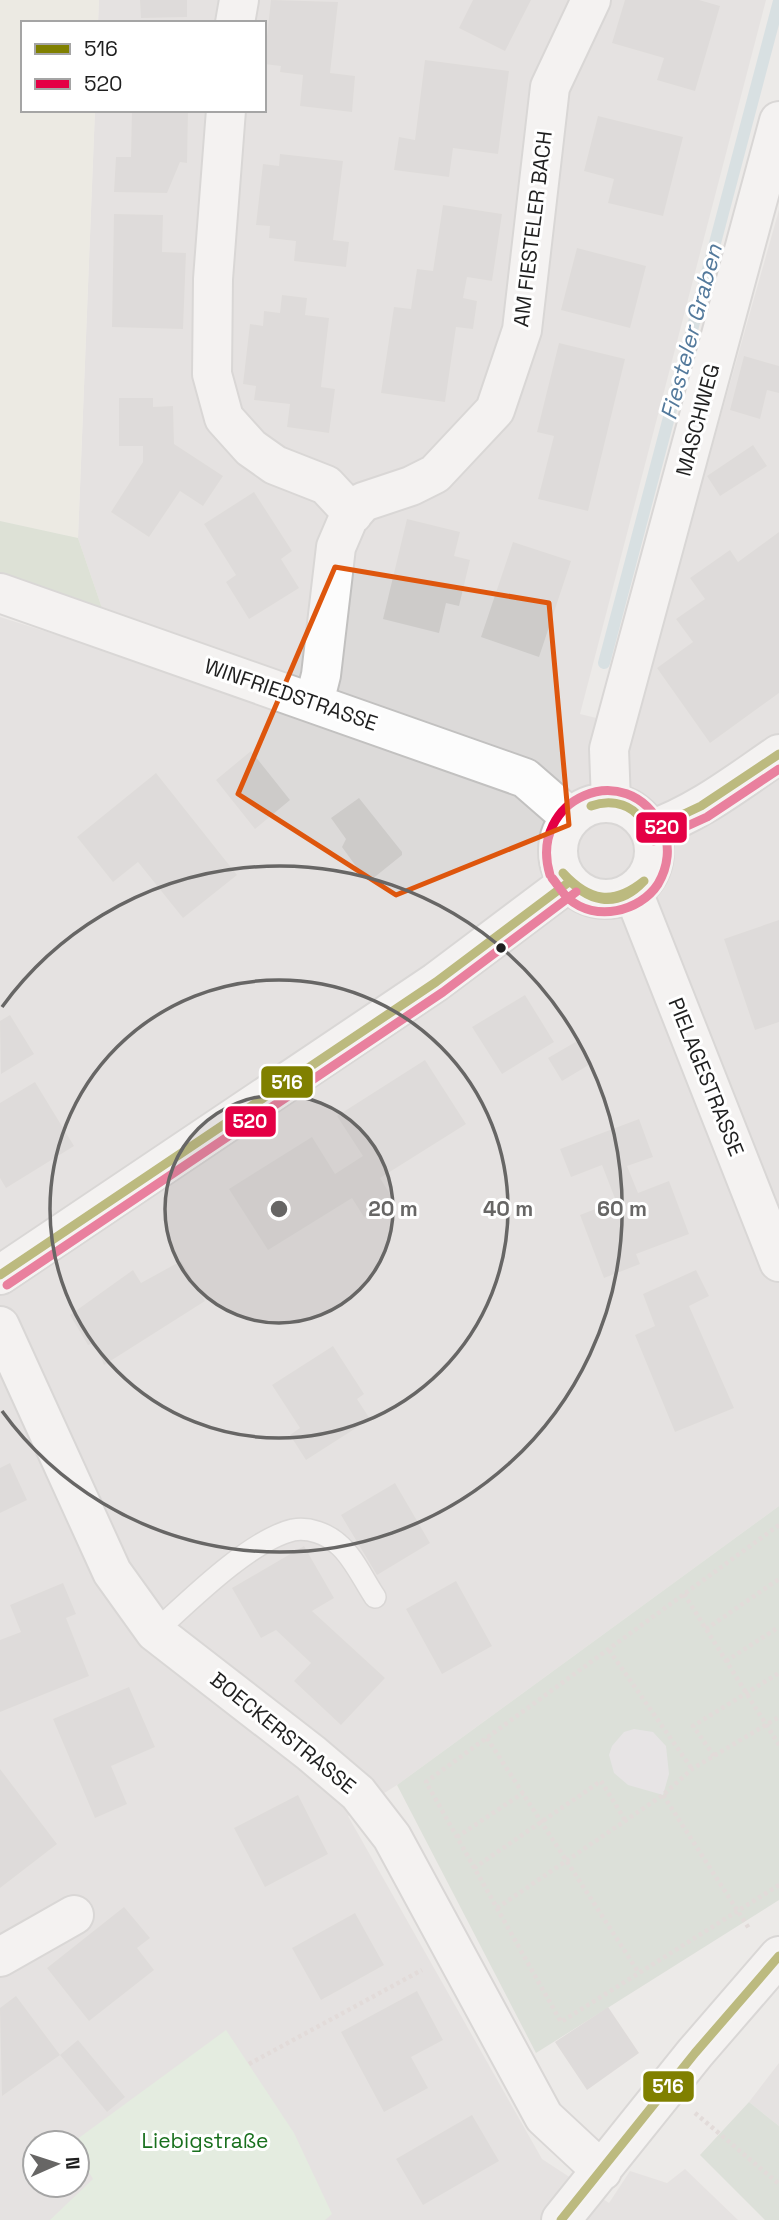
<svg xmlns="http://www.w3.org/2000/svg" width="779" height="2220" font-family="'Space Grotesk',sans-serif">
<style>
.residential{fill:#dcdad9;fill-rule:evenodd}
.farmland{fill:#ebebdd}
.forest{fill:#c9d8c0}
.cemetery{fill:#c8d5c8}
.park{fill:#d9efd8}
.plaza{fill:#dfdee2}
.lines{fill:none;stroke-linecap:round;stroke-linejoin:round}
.stream{stroke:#bfd6dc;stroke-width:12}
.building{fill:#cdcbc9}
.service-casing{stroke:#c2c1c0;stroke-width:24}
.minor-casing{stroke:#c2c1c0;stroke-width:42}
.path{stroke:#d5c9c8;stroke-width:4.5;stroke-dasharray:3.5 3.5;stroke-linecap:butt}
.service{stroke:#fcfcfc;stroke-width:21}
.minor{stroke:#fcfcfc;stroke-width:38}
.bus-1-casing{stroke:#fff;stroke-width:14}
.bus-2-casing{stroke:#fff;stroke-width:14}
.bus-1{stroke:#808000;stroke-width:9}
.bus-2{stroke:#e40045;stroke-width:9}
.marked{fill:none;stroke:#de560d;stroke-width:5;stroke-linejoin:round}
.ring{fill:none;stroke:#676665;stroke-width:3.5}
.bus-dot{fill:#1f1f1f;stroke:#fff;stroke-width:2.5}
.labels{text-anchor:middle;stroke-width:6;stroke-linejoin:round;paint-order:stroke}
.street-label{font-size:21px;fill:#1f1f1f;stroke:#fff}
.park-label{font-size:21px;fill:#19701e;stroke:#fff}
.water-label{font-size:23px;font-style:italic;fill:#547a9c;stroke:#fff}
.centre{fill:#676665;stroke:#fff;stroke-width:3.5}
.ring-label{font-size:21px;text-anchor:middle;font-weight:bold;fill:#676665;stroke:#fff;stroke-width:6;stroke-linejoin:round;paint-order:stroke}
.line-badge{stroke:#fff;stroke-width:2.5}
.badge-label{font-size:19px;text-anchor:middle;font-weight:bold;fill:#fff}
</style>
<rect width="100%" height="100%" fill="#eceae8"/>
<!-- residential -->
<path class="residential" d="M99 0H766L580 714 633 727 779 210V1506L397 1785 348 1816 542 2159 609 2203 630 2171 667 2183 685 2169 738 2220H0V617L92 646 104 614 78 538 95 110H264V23H98ZM35 2143H77V2185H35Z
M779 2063V2126L749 2102Z"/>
<!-- farmland -->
<path class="farmland" d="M0 0H99L98 23H23V110H95L78 538 0 521Z"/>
<!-- forest -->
<path class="forest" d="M0 521 78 538 104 614 0 578Z"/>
<!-- cemetery -->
<path class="cemetery" d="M779 1506V1900L536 2053 397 1785Z
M749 2102 779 2126V2220H765L700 2155Z"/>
<!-- park -->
<path class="park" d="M226 2030 294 2133 332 2214 325 2220H50L93 2179 77 2152V2143H72Z"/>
<!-- plaza -->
<path class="plaza" d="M634 1729 653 1732 666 1746 669 1774 663 1795 628 1785 614 1773 609 1755 612 1746 624 1732Z"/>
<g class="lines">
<!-- stream -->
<path class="stream" d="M604 663 779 1"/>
</g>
<!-- building -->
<path class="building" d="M140 0H187V17L141 18Z
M271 0 338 2 330 73 355 76 352 112 300 106 303 75 280 72 281 66 264 64Z
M473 0H531L505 51 459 28Z
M625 0H699L720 6 695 91 657 80 664 58 612 43Z
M425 60 509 71 498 154 453 148 449 177 394 170 399 137 415 140Z
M132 110H188L187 163 180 162 167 193 114 192 116 157H131Z
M598 116 683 137 663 216 608 203 614 179 584 171Z
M280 154 343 161 333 240 349 242 346 267 294 261 296 241 269 238 270 226 256 225 263 164 279 166Z
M443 205 502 214 492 281 467 277 463 298 477 301 473 329 456 327 445 402 381 393 394 307 411 309 417 269 433 271Z
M114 214 163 215 162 252 186 253 183 329 112 327Z
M577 248 646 266 630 328 561 310Z
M282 295 307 298 305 315 329 318 321 387 335 389 329 433 287 427 290 404 254 400 256 386 243 384 250 324 263 326 264 311 280 313Z
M559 343 625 359 588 511 538 499 554 436 537 432Z
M744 356 779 366V393L767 390 760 419 730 410Z
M119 398H153V407L173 406 174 444 223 476 203 506 180 491 149 537 111 512 143 462V446H119Z
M753 445 767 466 720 496 707 476Z
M254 492 292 551 281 559 299 588 249 619 226 582 236 575 204 524Z
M407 519 460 532 454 556 470 560 459 606 446 603 439 633 383 619Z
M779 532V693L710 743 657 668 693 642 676 619 705 599 690 578 730 550 738 562Z
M513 542 571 561 539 657 481 637Z
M251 751 290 800 255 829 216 780Z
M156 773 237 875 183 918 138 862 113 882 77 837Z
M359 798 402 852V855L371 880H366L342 847 346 839 331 818Z
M779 920V1022L755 1030 724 939Z
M525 995 554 1042 502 1074 472 1027Z
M10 1015 34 1054 1 1074 0 1021Z
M579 1040 592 1063 562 1081 548 1058Z
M425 1060 466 1124 380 1178 393 1199 364 1217 352 1198 268 1250 229 1189 312 1137 335 1174 363 1156 337 1116Z
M35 1082 74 1146 6 1188 0 1178V1103Z
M639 1119 653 1157 627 1166 638 1193 669 1181 689 1234 636 1254 640 1264 604 1278 580 1215 616 1201 602 1165 571 1177 560 1149Z
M181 1261 205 1301 104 1365 95 1343 88 1345 70 1315 133 1270 141 1283Z
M696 1270 709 1296 689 1306 734 1408 675 1432 635 1335 655 1326 643 1294Z
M333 1346 364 1394 357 1399 370 1419 306 1460 290 1435 300 1428 272 1385Z
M10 1463 27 1500 0 1513V1468Z
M395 1483 430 1543 377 1575 341 1515Z
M304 1546 334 1598 312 1611 385 1678 341 1725 294 1681 311 1663 276 1630 261 1638 232 1588Z
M456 1581 492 1646 442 1674 406 1609Z
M63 1583 76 1614 66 1618 89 1676 0 1712V1640L21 1632 10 1605Z
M129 1687 155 1747 111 1766 127 1804 95 1818 53 1719Z
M0 1769 57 1844 0 1888Z
M298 1795 328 1854 265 1887 234 1828Z
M124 1907 150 1938 137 1948 154 1970 89 2021 47 1968Z
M355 1913 384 1965 321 2000 292 1948Z
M417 1991 443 2040 411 2057 428 2088 384 2112 341 2032Z
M16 1996 60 2055 78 2040 125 2097 107 2112 60 2055 2 2096 0 2008Z
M608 2007 639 2053 587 2090 555 2042Z
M472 2115 499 2161 423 2205 396 2159Z
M34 2136 59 2142V2143H35V2158H30Z"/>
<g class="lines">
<!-- service casing -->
<g class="service-casing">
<path id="service" d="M155 1632C188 1602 250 1540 293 1530 309 1527 327 1534 338 1544 353 1556 364 1581 375 1597"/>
</g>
<!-- minor casing -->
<g class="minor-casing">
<path id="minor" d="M235 23 239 0
M226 110 213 279 212 374 224 418 251 448 275 465 326 485 353 514
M0 593 525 778 571 818
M314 703 321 675 336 547 348 519 363 502 411 486 435 474 495 410 522 330 550 87 591 0
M611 802 609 749 779 121
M558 851a48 48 0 1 1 96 0a48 48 0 1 1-96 0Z
M650 830C697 814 738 782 779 754
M633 892 779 1262
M0 1275 436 982 569 882
M0 1326 112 1572 155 1632 311 1753 358 1793 392 1837 544 2117 602 2171
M0 1957 74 1915
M561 2220 695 2053 779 1956"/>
</g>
<!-- path -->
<path class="path" d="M779 1525 426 1782 561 2022 779 1885
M684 1594 779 1745
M706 1629 779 1579
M609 1650 692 1769
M726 1661 779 1627
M487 1738 639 1973
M714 1756 693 1726 779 1673
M663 1795 750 1930
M457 1837 523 1793
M474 1868 601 1781 625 1820
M497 1908 663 1795 692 1769 779 1717
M249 2064 422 1970
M695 2113 779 2184"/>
<!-- service -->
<use href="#service" class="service"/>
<!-- minor -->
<use href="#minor" class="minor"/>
<!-- bus-1 casing -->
<g class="bus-1-casing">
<path id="bus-1" d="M591 806C607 800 626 802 638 815
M650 830 701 806 779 754
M563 873C589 901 613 906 644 881
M563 873C586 902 616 911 644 881
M0 1275 436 982 569 882
M561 2220 695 2053 779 1956"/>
</g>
<!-- bus-2 casing -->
<g class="bus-2-casing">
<path id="bus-2" d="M654 841 707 817 779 769
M550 875C527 799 627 755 662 828 671 846 668 867 658 884 640 912 595 922 569 899 562 893 558 885 552 878
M7 1285 443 992 576 892"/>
</g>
<!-- bus-1 -->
<use href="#bus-1" class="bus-1"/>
<!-- bus-2 -->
<use href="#bus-2" class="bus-2"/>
</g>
<!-- marked area -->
<path d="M0 0H779V2220H0ZM335 567 549 603 569 825 396 895 238 794Z" fill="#eceae8" fill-opacity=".55" fill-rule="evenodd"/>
<path class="marked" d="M335 567 549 603 569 825 396 895 238 794Z"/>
<!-- distance rings -->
<circle cx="279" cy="1209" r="114" fill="#676665" fill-opacity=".12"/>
<g class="ring">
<circle cx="279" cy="1209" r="114"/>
<circle cx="279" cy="1209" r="229"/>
<path d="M2 1007A343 343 0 1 1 2 1411"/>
</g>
<!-- markers -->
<circle class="bus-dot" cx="501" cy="948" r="6"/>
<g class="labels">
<!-- street labels -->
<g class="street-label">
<text transform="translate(533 229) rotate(-83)" y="7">AM FIESTELER BACH</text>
<text transform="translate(698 420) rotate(-75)" y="7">MASCHWEG</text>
<text transform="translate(291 695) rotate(19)" y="7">WINFRIEDSTRASSE</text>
<text transform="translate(706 1077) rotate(68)" y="7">PIELAGESTRASSE</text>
<text transform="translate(283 1733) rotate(39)" y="7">BOECKERSTRASSE</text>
</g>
<!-- park labels -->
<g class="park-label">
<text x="205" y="2148">Liebigstraße</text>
</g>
<!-- water labels -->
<g class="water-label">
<text transform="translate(691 332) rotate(-75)" y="8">Fiesteler Graben</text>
</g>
</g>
<circle cx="279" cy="1209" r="10" class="centre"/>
<g class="ring-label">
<text x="393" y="1216">20 m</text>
<text x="508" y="1216">40 m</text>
<text x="622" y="1216">60 m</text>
</g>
<g class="line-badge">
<rect x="635" y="811" width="53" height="33" rx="7" fill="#e40045"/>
<rect x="260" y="1065" width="54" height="34" rx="7" fill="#808000"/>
<rect x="224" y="1105" width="53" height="33" rx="7" fill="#e40045"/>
<rect x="642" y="2070" width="53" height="33" rx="7" fill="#808000"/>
</g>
<g class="badge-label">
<text x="662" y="834">520</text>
<text x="287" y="1089">516</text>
<text x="250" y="1128">520</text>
<text x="668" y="2093">516</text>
</g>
<!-- legend -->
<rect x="21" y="21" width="245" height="91" fill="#ffffff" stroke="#a5a5a5" stroke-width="2"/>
<rect x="35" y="44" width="35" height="10" fill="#808000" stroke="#a5a5a5" stroke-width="2"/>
<text x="84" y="56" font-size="21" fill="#1f1f1f">516</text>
<rect x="35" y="79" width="35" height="10" fill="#e40045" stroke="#a5a5a5" stroke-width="2"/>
<text x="84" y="91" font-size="21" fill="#1f1f1f">520</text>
<!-- north arrow -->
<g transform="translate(56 2164) rotate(87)"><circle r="33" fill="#ffffff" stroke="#a5a5a5" stroke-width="2"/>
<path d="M0-5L12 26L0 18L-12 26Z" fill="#676665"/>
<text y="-10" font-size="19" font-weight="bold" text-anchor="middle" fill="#1f1f1f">N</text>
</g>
</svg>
